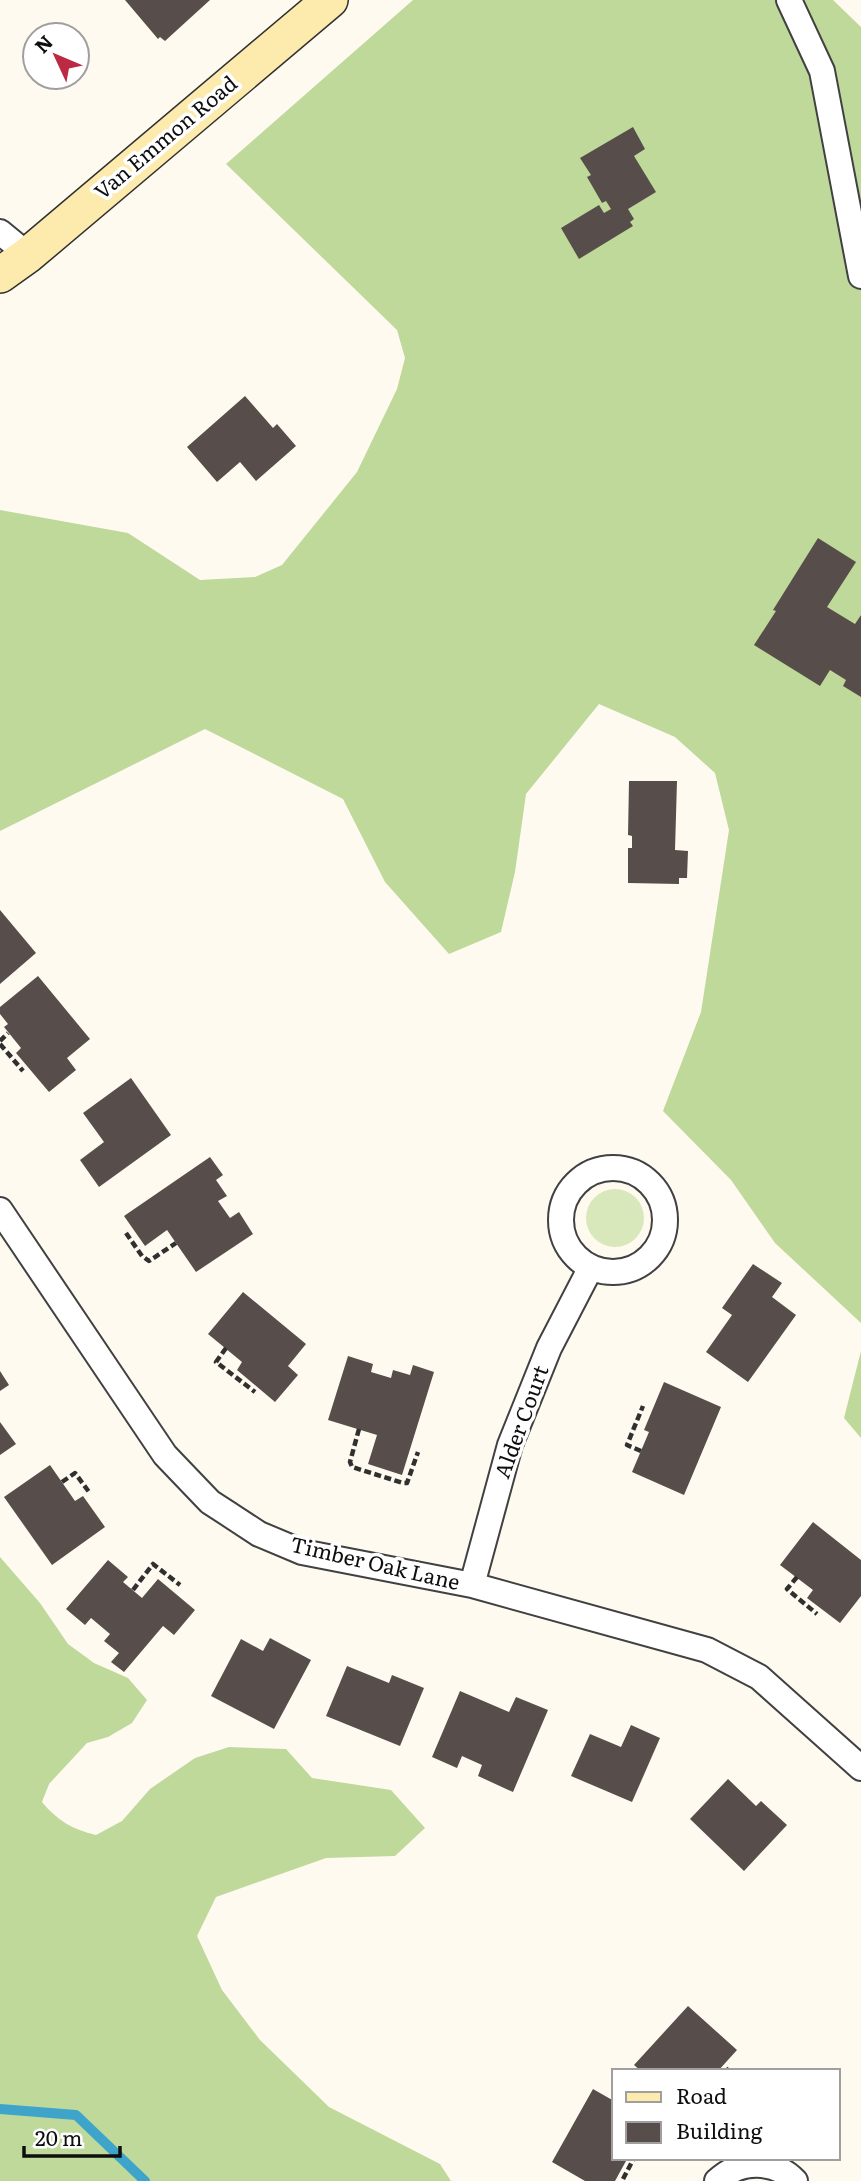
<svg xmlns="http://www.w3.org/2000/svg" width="861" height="2181" font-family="Literata,serif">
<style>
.green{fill:#d8e8ba}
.forest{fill:#bed99a}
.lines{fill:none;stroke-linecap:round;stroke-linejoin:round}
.stream{stroke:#3fa4ca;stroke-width:10}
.building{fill:#574e4b}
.street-casing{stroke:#414141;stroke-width:28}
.secondary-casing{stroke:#303030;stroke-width:38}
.path{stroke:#303030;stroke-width:4.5;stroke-dasharray:7 3.5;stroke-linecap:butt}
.street{stroke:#fff;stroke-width:24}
.secondary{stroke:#fdeaad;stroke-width:35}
.labels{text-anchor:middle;stroke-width:7;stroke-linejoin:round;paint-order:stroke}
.street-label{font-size:21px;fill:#0e0e0e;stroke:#fff}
</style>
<rect width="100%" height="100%" fill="#fffaf0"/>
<!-- green -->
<path class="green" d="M586 1218a29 29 0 1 1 58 0a29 29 0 1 1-58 0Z"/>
<!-- forest -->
<path class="forest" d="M413 0H833L861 27V1323L775 1243 731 1180 663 1111 701 1012 729 830 715 773 675 737 599 704 526 794 515 872 501 932 449 954 385 882 343 799 205 729 0 831V510L128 533 200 580 255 577 282 565 357 472 397 389 405 358 397 330 226 164Z
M861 1351V1438L844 1418Z
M0 1557 40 1603 68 1644 94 1663 128 1678 147 1700 132 1723 108 1737 87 1743 49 1784 42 1802C58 1821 72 1829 96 1835L122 1821 150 1789 195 1758 229 1747 286 1749 312 1778 391 1790 425 1828 395 1856 326 1858 216 1897 197 1936 222 1990 260 2040 329 2107 440 2164 451 2181H0Z"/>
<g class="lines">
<!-- stream -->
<path class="stream" d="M0 2109 76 2115 145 2181"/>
</g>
<!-- building -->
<path class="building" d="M125 0H210L165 41 160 37 158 39Z
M633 127 645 149 634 156 656 192 628 209 634 219 630 222 633 226 579 259 561 228 599 205 604 213 611 209 606 201 602 203 587 177 591 175 580 158Z
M245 396 273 428 277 424 296 446 256 481 240 462 217 482 187 447Z
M818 538 856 562 827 607 855 624 861 615V697L843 686 846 680 830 670 820 686 754 645 776 611 773 610Z
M629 781H677L675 850 688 851 687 878H679V884L628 883V848H632V836L628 835Z
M0 910 36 953 0 984Z
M38 976 90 1039 67 1058 76 1070 49 1092 16 1053 21 1048 4 1027 8 1024 0 1014V1007Z
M131 1078 171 1135 99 1187 80 1160 104 1142 83 1113Z
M210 1157 223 1175 216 1180 227 1196 218 1201 230 1218 239 1212 253 1234 196 1272 167 1230 145 1246 124 1216Z
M753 1264 782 1283 772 1297 796 1315 748 1382 706 1352 732 1315 722 1308Z
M243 1292 306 1344 288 1366 298 1375 275 1402 237 1370 242 1362 208 1334Z
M348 1356 373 1364 371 1372 391 1378 393 1370 410 1375 413 1365 434 1372 402 1475 368 1464 377 1435 328 1420Z
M0 1371 9 1385 0 1391Z
M664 1382 721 1407 684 1495 632 1472 649 1432 644 1430Z
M0 1422 16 1444 0 1455Z
M50 1465 75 1501 83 1496 105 1527 52 1565 4 1497Z
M813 1522 861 1560V1596L840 1623 807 1598 813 1590 780 1565Z
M108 1560 128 1577 123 1582 142 1598 158 1579 195 1610 174 1635 163 1626 124 1672 111 1662 119 1653 104 1641 110 1634 91 1618 85 1625 66 1609Z
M270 1638 311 1660 274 1729 211 1696 241 1639 263 1651Z
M347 1666 389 1683 392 1675 424 1688 400 1746 326 1716Z
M460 1691 509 1712 516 1697 548 1710 513 1792 478 1776 482 1765 462 1756 457 1768 432 1757Z
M631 1725 660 1738 632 1802 571 1776 590 1734 621 1747Z
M728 1779 756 1806 761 1801 787 1825 744 1871 690 1819Z
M688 2006 737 2050 718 2071H641L634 2065Z
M593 2089 614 2101V2158L626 2161 615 2181H585L552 2162Z"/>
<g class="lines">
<!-- street casing -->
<g class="street-casing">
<path id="street" d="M789 0 822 71 861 276
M0 232 28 255
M561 1220a52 52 0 1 1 104 0a52 52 0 1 1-104 0Z
M0 1210 165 1455 210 1502 227 1513 259 1534 302 1552 472 1585 707 1650 759 1677 861 1768
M472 1585 510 1445 549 1348 591 1267
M717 2181C739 2160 774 2159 795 2181"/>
</g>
<!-- secondary casing -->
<g class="secondary-casing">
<path id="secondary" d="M0 275 28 255 330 0"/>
</g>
<!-- path -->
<path class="path" d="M0 1041 8 1033
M0 1044 23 1071
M126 1233 142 1256 149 1261 176 1243
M226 1348 216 1362 255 1392
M359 1429 350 1462 352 1467 403 1483H407L418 1452
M641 1451 627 1445 643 1406
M62 1482 75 1473 89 1492
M797 1577 787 1589 817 1614
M133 1590 153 1564 180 1585
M727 2071 729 2068
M623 2179 634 2158"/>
<!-- street -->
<use href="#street" class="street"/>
<!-- secondary -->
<use href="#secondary" class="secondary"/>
</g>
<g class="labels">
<!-- street labels -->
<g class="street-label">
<text transform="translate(166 138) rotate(-40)" y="7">Van Emmon Road</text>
<text transform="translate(522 1422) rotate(-70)" y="7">Alder Court</text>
<text transform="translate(375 1564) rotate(13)" y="7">Timber Oak Lane</text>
</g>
</g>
<!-- legend -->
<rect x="612" y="2069" width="228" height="91" fill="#ffffff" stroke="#9f9f9f" stroke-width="2"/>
<rect x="626" y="2092" width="35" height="10" fill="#fdeaad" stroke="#9f9f9f" stroke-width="2"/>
<text x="676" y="2104" font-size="21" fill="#0e0e0e">Road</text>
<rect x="626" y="2122" width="35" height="21" fill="#574e4b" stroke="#9f9f9f" stroke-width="2"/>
<text x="676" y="2139" font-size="21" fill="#0e0e0e">Building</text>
<!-- north arrow -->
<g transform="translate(56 56) rotate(314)"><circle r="33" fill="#ffffff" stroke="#9f9f9f" stroke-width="2"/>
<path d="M0-5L12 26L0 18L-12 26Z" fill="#bc2943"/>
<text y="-10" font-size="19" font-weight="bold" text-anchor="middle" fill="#0e0e0e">N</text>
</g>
<!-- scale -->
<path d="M24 2146v10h96v-10" fill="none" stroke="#0e0e0e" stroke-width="3.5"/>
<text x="35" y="2146" font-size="21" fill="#0e0e0e" stroke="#ffffff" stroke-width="5" paint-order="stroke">20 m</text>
</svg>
